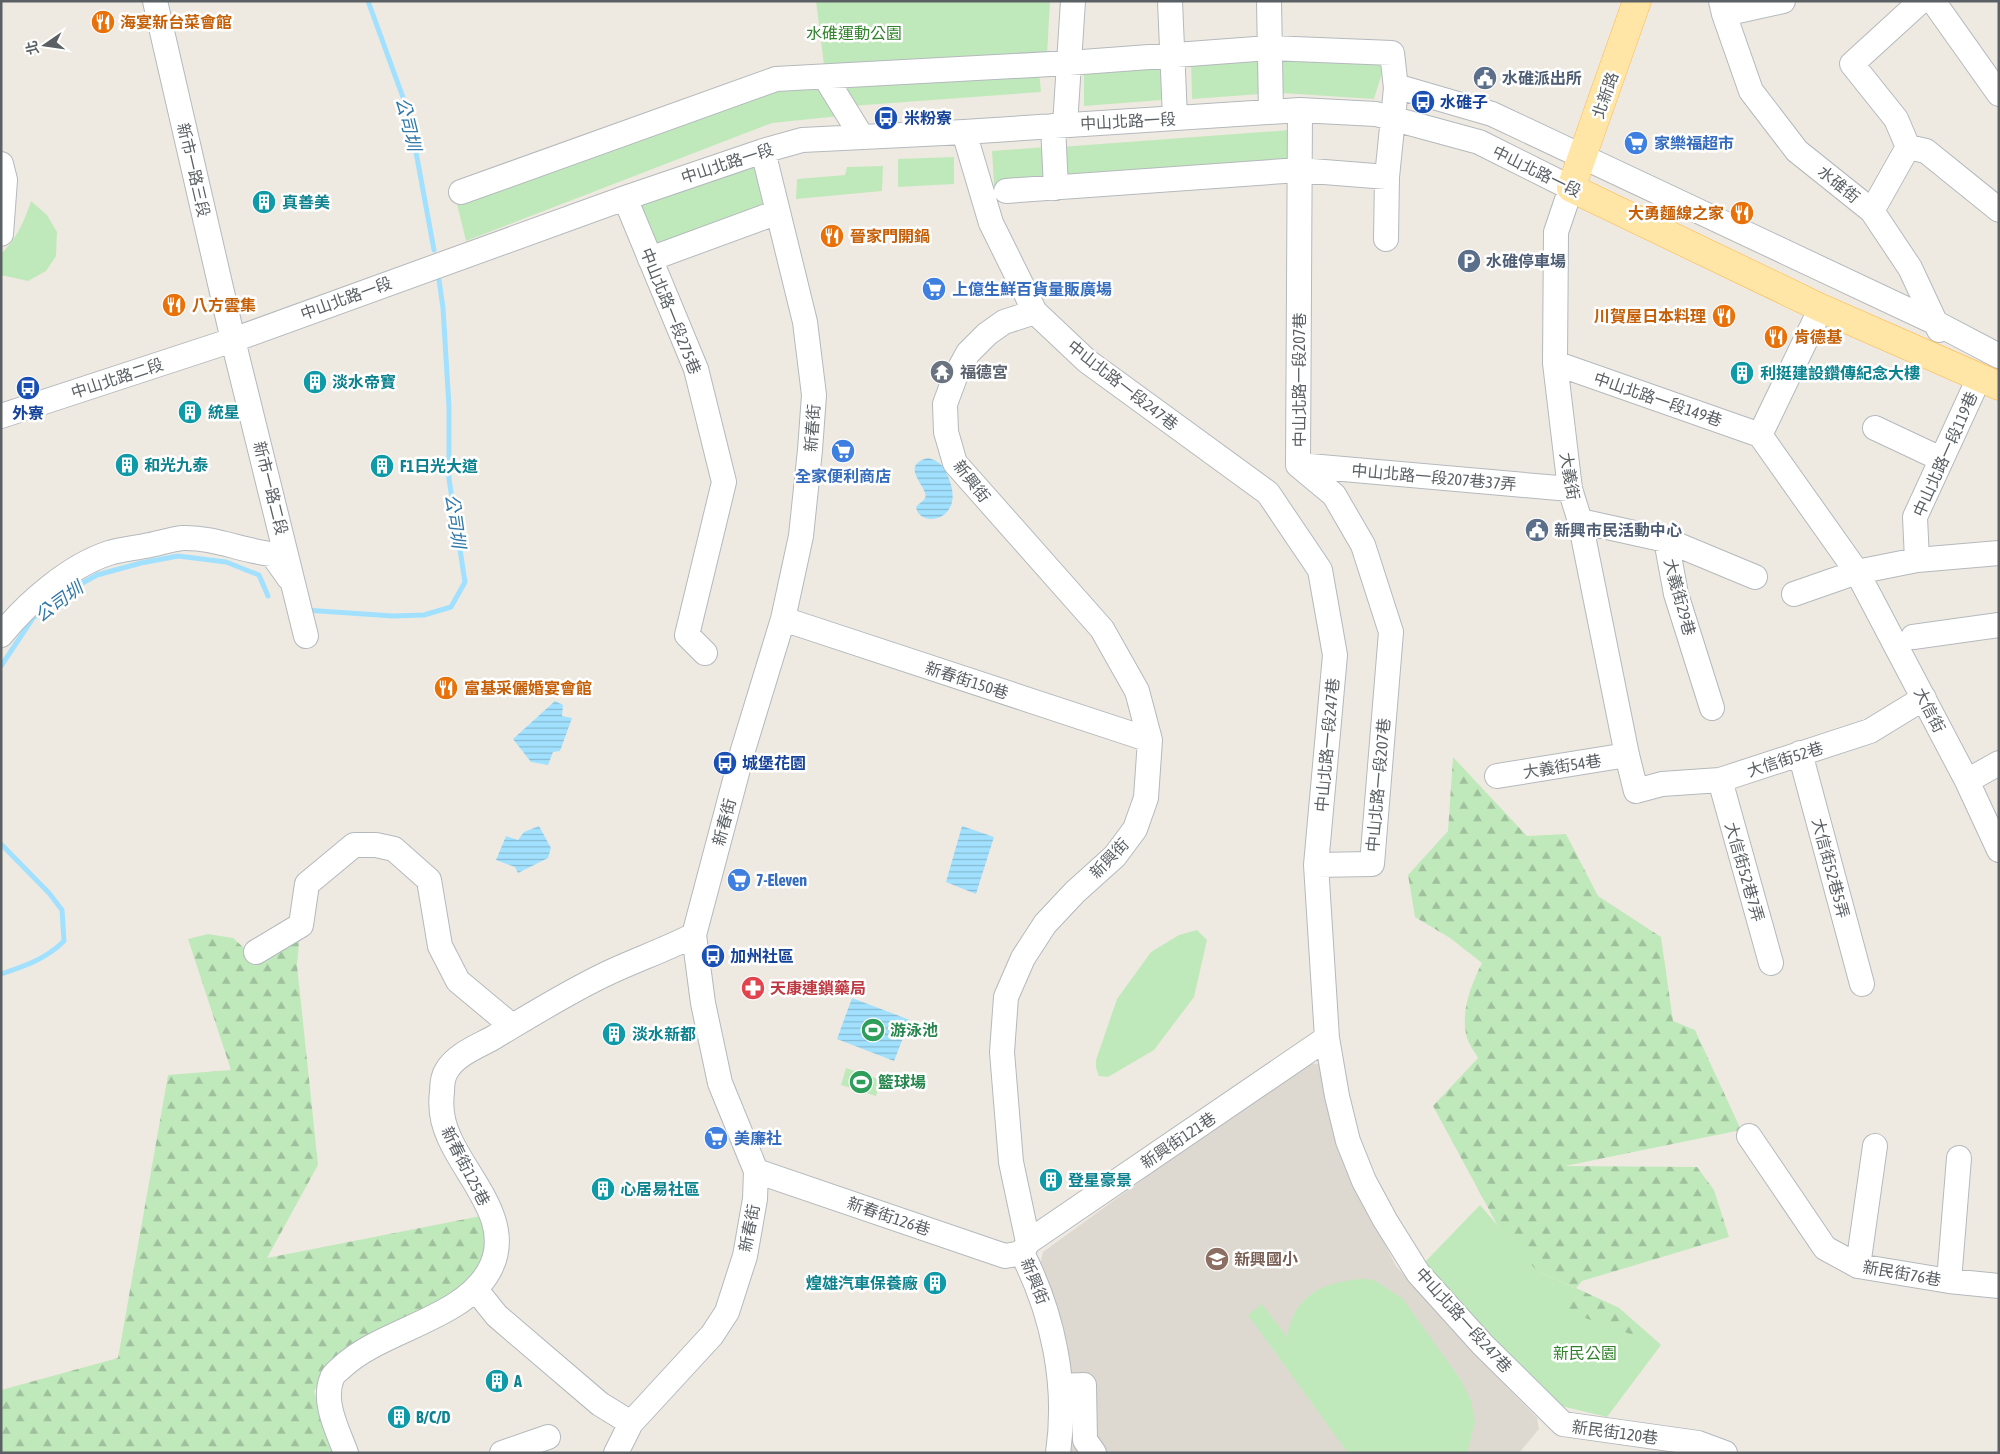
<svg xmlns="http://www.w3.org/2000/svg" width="2000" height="1454" font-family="'Asap Condensed','Noto Sans TC',sans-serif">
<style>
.education{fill:#ded9d0}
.green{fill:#c0e9bb}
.forest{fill:url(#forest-firs)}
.water{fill:url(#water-rules)}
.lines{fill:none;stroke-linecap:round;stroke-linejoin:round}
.stream{stroke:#a1e1ff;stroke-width:5}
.minor-casing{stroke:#b4b9bd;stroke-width:26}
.major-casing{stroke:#ffb84a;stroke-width:29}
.minor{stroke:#fff;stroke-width:24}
.major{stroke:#ffe6a6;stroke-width:28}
.labels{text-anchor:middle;stroke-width:5;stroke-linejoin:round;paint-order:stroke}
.food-label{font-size:16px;font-weight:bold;fill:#c56008;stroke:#fff;text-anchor:start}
.park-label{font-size:16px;fill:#30822b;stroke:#fff}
.service-label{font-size:16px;font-weight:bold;fill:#4e5e75;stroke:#fff;text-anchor:start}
.street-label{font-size:16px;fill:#5a6064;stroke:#fff}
.transit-label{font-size:16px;font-weight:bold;fill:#164399;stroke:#fff;text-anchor:start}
.shop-label{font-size:16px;font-weight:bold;fill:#366cbe;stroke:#fff;text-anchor:start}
.culture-label{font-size:16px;font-weight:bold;fill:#0d838f;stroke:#fff;text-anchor:start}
.worship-label{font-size:16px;font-weight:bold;fill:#5b616d;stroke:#fff;text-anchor:start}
.health-label{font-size:16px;font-weight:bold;fill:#be3a42;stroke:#fff;text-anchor:start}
.leisure-label{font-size:16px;font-weight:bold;fill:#27864d;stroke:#fff;text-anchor:start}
.education-label{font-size:16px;font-weight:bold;fill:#785e54;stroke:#fff;text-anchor:start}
.water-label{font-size:18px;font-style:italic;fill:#2f78a9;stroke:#fff}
</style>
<defs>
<pattern id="forest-firs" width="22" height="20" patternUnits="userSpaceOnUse" patternTransform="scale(1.25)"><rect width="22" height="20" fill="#c0e9bb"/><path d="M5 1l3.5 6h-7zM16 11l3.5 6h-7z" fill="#9fc09c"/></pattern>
<pattern id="water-rules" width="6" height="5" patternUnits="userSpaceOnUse" patternTransform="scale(1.25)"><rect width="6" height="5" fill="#a1e1ff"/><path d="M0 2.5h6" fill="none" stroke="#86bad2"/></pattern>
</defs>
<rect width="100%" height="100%" fill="#efeae1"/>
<!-- education -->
<path class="education" d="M1303 1063 1319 1064 1335 1128 1355 1185 1396 1266 1465 1344 1537 1418 1539 1429 1519 1453H1069L1072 1418 1067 1341 1040 1265 1043 1252Z"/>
<!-- green -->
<path class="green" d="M816 1H1050L1047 56 824 65Z
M1281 55 1386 60 1374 99 1281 93Z
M1263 59 1261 94 1192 99 1191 61Z
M1161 64 1162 100 1084 106V68Z
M1039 71 1041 92 851 106 837 82Z
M821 83 840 116 772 123 466 241 456 200 731 99Z
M1290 130 1292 164 1062 180 1060 147Z
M1047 147 1048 182 994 185 992 151Z
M954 157V184L898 187V159Z
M883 166 882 191 796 199 797 179 845 175 847 167Z
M756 167 767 209 654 249 637 205Z
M31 201 47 215 57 232 56 256 46 271 28 281 1 275V254C17 238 24 222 31 201Z
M1197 930 1207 940 1194 997 1154 1050 1108 1077 1099 1076 1096 1068V1060L1117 999 1151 952 1179 935Z
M846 1068 881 1080 876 1096 841 1085Z
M1480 1205 1537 1271 1619 1308 1661 1345 1607 1417 1561 1406 1553 1400 1480 1325 1424 1263Z
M1360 1279H1370L1379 1283 1403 1299 1461 1380 1471 1401 1475 1422 1467 1453H1348L1248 1315 1262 1304 1287 1337C1294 1296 1320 1283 1360 1279Z"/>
<!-- forest -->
<path class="forest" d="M1453 757 1527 836 1566 834 1598 896 1661 937 1673 1021 1695 1030 1741 1130 1565 1166 1697 1167 1714 1190 1729 1237 1582 1281 1576 1288 1619 1308 1661 1345 1560 1309 1575 1288 1537 1271 1500 1230 1433 1106 1478 1058C1475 1052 1469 1045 1467 1038 1460 1012 1471 985 1482 963L1450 938 1415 917 1408 875 1448 831Z
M300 933 297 965 318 1165 267 1258 486 1215 484 1264 462 1289 340 1356 314 1391 334 1453H1V1390L118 1358 168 1075 231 1070 188 939 208 934 233 938 254 957Z"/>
<!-- water -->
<path class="water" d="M928 458C940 461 945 467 949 479 966 521 919 529 916 507 918 504 924 501 925 498 930 488 897 466 928 458Z
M555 701 563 705 562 716 572 718 560 751 553 752 548 765 531 762 513 739Z
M539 826 551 848 548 858 518 873 515 867 496 860 506 836 518 840 524 832Z
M962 826 994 837 976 894 946 882Z
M852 998 910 1020 894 1061 837 1039Z"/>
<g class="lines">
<!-- stream -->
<path class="stream" d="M368 1 409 114 434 250
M305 610 393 616 424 615 451 607 465 582 449 479V407L443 308 439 280
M1 666 33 618 68 591 97 575 141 563 178 556 226 562 259 575 268 596
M1 844 49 893 62 910 64 941C46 959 25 966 1 974"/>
<!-- minor casing -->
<g class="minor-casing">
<path id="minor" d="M155 1 233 340 306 636
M1170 1 1175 118
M1269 1 1271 112
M1721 1 1724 14 1751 91 1797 151 1872 211 1910 268 1939 330
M1933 1 1999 94
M1724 14 1783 1
M825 77 862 137
M1396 88 1406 89 1492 114 1936 323 1999 356
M1300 110 1298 465 1334 495 1363 545 1391 632 1372 864 1316 865
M1065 125 1073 1
M1053 126 1056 188
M964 132 991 223 1035 312 1087 361 1268 493 1320 570 1335 655 1316 865 1327 1038 1337 1096 1348 1141 1364 1181 1385 1220 1418 1273 1483 1345 1563 1424 1698 1443 1725 1453
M1908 147 1896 119 1852 64 1921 1
M1908 147 1926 151 1999 210
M1 164 5 180 1 234
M1006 191 1299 170 1387 177
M461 192 776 79 1069 63 1269 48 1392 53 1396 88 1387 177 1386 239
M625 198 696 369 724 482 687 635 705 653
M1872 211 1908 147
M650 259 778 212
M1821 308 1760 435 1857 572 1917 560 1999 553
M1555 363 1760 435
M1 416 233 340 625 198 763 151 802 140 964 132 1300 110 1376 114 1479 142 1571 188 1556 232 1555 363 1570 489 1580 521 1627 755 1636 791 1662 784 1720 780 1870 731 1924 698
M1875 428 1941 459
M1298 465 1570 489
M1580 521 1666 540 1676 594 1712 708
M1666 540 1755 577
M1917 560 1915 517 1979 378
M1794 594 1857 572 1967 781 1999 850
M783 619 1150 740
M1 635C27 603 69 566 109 553 122 549 136 548 150 545 160 543 172 539 183 538 214 537 242 551 272 554L289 578
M1913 637 1999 625
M1800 753 1862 984
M1497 776 1627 755
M1720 780 1771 963
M1967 781 1999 763
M256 952 301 925 307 884 354 845H376L394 849 429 880 440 946 458 981 512 1026
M1749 1136 1825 1248 1858 1266 1949 1281 1999 1286
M756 1171 1005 1256 1022 1253
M1028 1242 1327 1038
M1022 1253 1028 1242 1011 1162 1002 1052 1006 997 1023 958 1045 924 1075 892 1115 856 1135 829 1146 798 1150 740 1137 691 1102 629 955 463 946 432 945 404 955 377 968 353 987 334 1004 322 1035 312
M1022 1253C1053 1314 1068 1384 1058 1453
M1858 1266 1875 1146
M1949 1281 1959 1158
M476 1290 497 1316 600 1404 631 1423
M1060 1386 1084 1385 1085 1440 1094 1453
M346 1453C338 1431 322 1402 332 1378 333 1374 339 1370 342 1367 381 1330 463 1319 489 1271 516 1223 467 1179 449 1137 443 1124 440 1107 442 1092 442 1085 443 1076 447 1070 456 1055 476 1047 491 1039 528 1017 566 993 606 974 635 960 665 950 694 935
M502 1453 548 1437
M616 1453 631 1423 712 1335 727 1312 745 1256 755 1199 756 1171 720 1083 703 1003 694 935 743 750 783 619 801 536 810 450 814 395 805 322 763 151"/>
</g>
<!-- major casing -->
<g class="major-casing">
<path id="major" d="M1637 1 1571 188 1821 308 1999 386"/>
</g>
<!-- minor -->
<use href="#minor" class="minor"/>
<!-- major -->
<use href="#major" class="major"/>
</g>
<!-- icons -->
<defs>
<g id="restaurant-disc" transform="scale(1.25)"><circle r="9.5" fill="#e8710a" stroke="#fff"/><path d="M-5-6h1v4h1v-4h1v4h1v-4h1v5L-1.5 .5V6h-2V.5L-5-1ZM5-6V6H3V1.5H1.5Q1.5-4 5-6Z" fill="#fff"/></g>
<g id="civic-disc" transform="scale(1.25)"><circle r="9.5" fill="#5c6f8a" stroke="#fff"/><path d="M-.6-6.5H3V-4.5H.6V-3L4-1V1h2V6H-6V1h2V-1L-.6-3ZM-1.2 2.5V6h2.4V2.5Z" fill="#fff"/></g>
<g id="bus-disc" transform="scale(1.25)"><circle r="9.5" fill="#1a4fb4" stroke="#fff"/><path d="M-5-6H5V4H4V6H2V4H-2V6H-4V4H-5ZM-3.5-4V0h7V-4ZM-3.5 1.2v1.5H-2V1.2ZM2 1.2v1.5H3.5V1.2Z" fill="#fff"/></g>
<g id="supermarket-disc" transform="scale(1.25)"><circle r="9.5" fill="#3f7fe0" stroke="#fff"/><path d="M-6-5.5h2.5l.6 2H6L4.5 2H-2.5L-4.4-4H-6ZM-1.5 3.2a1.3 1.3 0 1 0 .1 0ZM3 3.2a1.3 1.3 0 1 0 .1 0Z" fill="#fff"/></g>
<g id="building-disc" transform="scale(1.25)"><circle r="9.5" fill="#0f9aa8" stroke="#fff"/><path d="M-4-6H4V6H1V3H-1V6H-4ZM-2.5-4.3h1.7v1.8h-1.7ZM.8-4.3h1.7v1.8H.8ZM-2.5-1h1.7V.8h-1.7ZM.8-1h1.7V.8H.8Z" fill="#fff"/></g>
<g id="parking-disc" transform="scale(1.25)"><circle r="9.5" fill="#5c6f8a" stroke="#fff"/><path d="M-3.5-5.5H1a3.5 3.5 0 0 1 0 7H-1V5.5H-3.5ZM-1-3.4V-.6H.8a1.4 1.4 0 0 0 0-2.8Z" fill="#fff"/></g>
<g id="temple-disc" transform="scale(1.25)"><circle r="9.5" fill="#6b7280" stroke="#fff"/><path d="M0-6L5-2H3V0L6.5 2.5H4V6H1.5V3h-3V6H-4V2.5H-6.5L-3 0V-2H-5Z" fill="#fff"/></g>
<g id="pharmacy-disc" transform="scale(1.25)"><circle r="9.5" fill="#e0444e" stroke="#fff"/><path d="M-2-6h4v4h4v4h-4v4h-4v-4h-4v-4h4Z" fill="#fff"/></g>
<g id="stadium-disc" transform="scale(1.25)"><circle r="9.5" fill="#2e9e5b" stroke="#fff"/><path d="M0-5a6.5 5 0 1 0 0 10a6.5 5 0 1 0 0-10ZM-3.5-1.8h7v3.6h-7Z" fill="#fff"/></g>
<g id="school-disc" transform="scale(1.25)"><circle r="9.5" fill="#8d6e63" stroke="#fff"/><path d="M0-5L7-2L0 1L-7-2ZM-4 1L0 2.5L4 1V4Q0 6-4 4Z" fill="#fff"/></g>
</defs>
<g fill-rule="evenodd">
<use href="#restaurant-disc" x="103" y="22"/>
<use href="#civic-disc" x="1485" y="78"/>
<use href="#bus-disc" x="1423" y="102"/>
<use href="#bus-disc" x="886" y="118"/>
<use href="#supermarket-disc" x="1636" y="143"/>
<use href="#building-disc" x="264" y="202"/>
<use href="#restaurant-disc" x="1742" y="213"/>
<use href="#restaurant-disc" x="832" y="236"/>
<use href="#parking-disc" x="1469" y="261"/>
<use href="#supermarket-disc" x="934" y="289"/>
<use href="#restaurant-disc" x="174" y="305"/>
<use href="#restaurant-disc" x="1724" y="316"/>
<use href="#restaurant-disc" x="1776" y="337"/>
<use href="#temple-disc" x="942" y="372"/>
<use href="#building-disc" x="1742" y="373"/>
<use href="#building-disc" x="315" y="382"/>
<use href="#bus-disc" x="28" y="388"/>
<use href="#building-disc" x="190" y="412"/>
<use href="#supermarket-disc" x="843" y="451"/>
<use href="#building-disc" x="127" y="465"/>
<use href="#building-disc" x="382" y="466"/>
<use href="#civic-disc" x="1537" y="530"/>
<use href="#restaurant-disc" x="446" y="688"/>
<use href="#bus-disc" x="725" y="763"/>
<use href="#supermarket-disc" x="739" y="880"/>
<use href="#bus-disc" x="713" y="956"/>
<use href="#pharmacy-disc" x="753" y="988"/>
<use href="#stadium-disc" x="873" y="1030"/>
<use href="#building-disc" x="614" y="1034"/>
<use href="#stadium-disc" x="861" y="1082"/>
<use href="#supermarket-disc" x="716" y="1138"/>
<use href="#building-disc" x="1051" y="1180"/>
<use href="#building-disc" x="603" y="1189"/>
<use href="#school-disc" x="1217" y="1259"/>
<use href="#building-disc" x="935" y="1283"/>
<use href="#building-disc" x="497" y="1381"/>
<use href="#building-disc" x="399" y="1417"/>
</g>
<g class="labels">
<!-- food labels -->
<g class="food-label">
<text x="120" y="28">海宴新台菜會館</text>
<text x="1724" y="219" text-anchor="end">大勇麵線之家</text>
<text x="850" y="242">晉家門開鍋</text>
<text x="192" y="311">八方雲集</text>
<text x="1706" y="322" text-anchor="end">川賀屋日本料理</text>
<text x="1794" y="343">肯德基</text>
<text x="464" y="694">富基采儷婚宴會館</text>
</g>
<!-- park labels -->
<g class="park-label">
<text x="854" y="39">水碓運動公園</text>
<text x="1585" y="1359">新民公園</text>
</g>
<!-- service labels -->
<g class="service-label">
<text x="1502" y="84">水碓派出所</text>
<text x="1486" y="267">水碓停車場</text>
<text x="1554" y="536">新興市民活動中心</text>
</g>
<!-- street labels -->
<g class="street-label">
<text transform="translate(1605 95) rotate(-71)" y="6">北新路</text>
<text transform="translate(1128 121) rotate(-3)" y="6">中山北路一段</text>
<text transform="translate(727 163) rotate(-18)" y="6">中山北路一段</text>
<text transform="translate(194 170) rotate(77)" y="6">新市一路三段</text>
<text transform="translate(1537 171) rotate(26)" y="6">中山北路一段</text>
<text transform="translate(1839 184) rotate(39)" y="6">水碓街</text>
<text transform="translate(346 298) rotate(-20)" y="6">中山北路一段</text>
<text transform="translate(671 311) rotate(68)" y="6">中山北路一段275巷</text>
<text transform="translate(117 378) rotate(-18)" y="6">中山北路二段</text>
<text transform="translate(1299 380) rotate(-90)" y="6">中山北路一段207巷</text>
<text transform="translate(1123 385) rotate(38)" y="6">中山北路一段247巷</text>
<text transform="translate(1658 399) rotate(19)" y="6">中山北路一段149巷</text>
<text transform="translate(812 428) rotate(-86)" y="6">新春街</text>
<text transform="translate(1945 454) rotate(-66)" y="6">中山北路一段119巷</text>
<text transform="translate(1570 476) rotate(80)" y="6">大義街</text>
<text transform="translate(1434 477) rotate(5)" y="6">中山北路一段207巷37弄</text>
<text transform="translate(972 481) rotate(52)" y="6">新興街</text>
<text transform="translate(271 488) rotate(76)" y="6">新市一路二段</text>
<text transform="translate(1680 597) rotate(75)" y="6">大義街29巷</text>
<text transform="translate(967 680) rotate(18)" y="6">新春街150巷</text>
<text transform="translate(1930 710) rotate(63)" y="6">大信街</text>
<text transform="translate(1327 745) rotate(-85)" y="6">中山北路一段247巷</text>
<text transform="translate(1785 759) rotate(-18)" y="6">大信街52巷</text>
<text transform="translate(1562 766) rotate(-9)" y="6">大義街54巷</text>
<text transform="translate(1378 785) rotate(-85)" y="6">中山北路一段207巷</text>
<text transform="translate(724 822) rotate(-75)" y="6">新春街</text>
<text transform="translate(1109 858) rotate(-46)" y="6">新興街</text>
<text transform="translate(1831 868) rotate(75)" y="6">大信街52巷5弄</text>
<text transform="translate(1745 872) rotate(74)" y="6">大信街52巷7弄</text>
<text transform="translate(1178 1140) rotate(-34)" y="6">新興街121巷</text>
<text transform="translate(466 1166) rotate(63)" y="6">新春街125巷</text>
<text transform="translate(889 1216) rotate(19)" y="6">新春街126巷</text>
<text transform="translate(749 1228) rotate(-79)" y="6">新春街</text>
<text transform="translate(1902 1273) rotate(10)" y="6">新民街76巷</text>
<text transform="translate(1035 1281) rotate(68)" y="6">新興街</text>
<text transform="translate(1464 1320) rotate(48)" y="6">中山北路一段247巷</text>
<text transform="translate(1615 1432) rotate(8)" y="6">新民街120巷</text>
</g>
<!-- transit labels -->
<g class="transit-label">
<text x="1440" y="108">水碓子</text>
<text x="904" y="124">米粉寮</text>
<text x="28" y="419" text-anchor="middle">外寮</text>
<text x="742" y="769">城堡花園</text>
<text x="730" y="962">加州社區</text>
</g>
<!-- shop labels -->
<g class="shop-label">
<text x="1654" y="149">家樂福超市</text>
<text x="952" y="295">上億生鮮百貨量販廣場</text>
<text x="843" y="482" text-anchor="middle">全家便利商店</text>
<text x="756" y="886">7-Eleven</text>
<text x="734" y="1144">美廉社</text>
</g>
<!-- culture labels -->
<g class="culture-label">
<text x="282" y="208">真善美</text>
<text x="1760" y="379">利挺建設鑽傳紀念大樓</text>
<text x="332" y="388">淡水帝寶</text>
<text x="208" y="418">統星</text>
<text x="144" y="471">和光九泰</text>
<text x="400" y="472">F1日光大道</text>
<text x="632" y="1040">淡水新都</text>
<text x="1068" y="1186">登星豪景</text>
<text x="620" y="1195">心居易社區</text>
<text x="918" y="1289" text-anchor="end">煌雄汽車保養廠</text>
<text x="514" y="1387">A</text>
<text x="416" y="1423">B/C/D</text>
</g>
<!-- worship labels -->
<g class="worship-label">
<text x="960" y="378">福德宮</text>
</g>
<!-- health labels -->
<g class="health-label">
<text x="770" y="994">天康連鎖藥局</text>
</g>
<!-- leisure labels -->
<g class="leisure-label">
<text x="890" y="1036">游泳池</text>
<text x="878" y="1088">籃球場</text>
</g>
<!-- education labels -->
<g class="education-label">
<text x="1234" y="1265">新興國小</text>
</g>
<!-- water labels -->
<g class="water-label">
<text transform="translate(408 124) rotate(76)" y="6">公司圳</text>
<text transform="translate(455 521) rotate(82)" y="6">公司圳</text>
<text transform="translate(59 602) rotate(-36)" y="6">公司圳</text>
</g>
</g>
<!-- border -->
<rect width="2000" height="1454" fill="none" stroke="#5a6064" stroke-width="5"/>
<!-- north arrow -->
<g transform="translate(45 45) rotate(257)" stroke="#ffffff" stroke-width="4" paint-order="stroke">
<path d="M0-4L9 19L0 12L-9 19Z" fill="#5a6064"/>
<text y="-8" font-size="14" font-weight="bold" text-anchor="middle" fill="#5a6064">北</text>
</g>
</svg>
